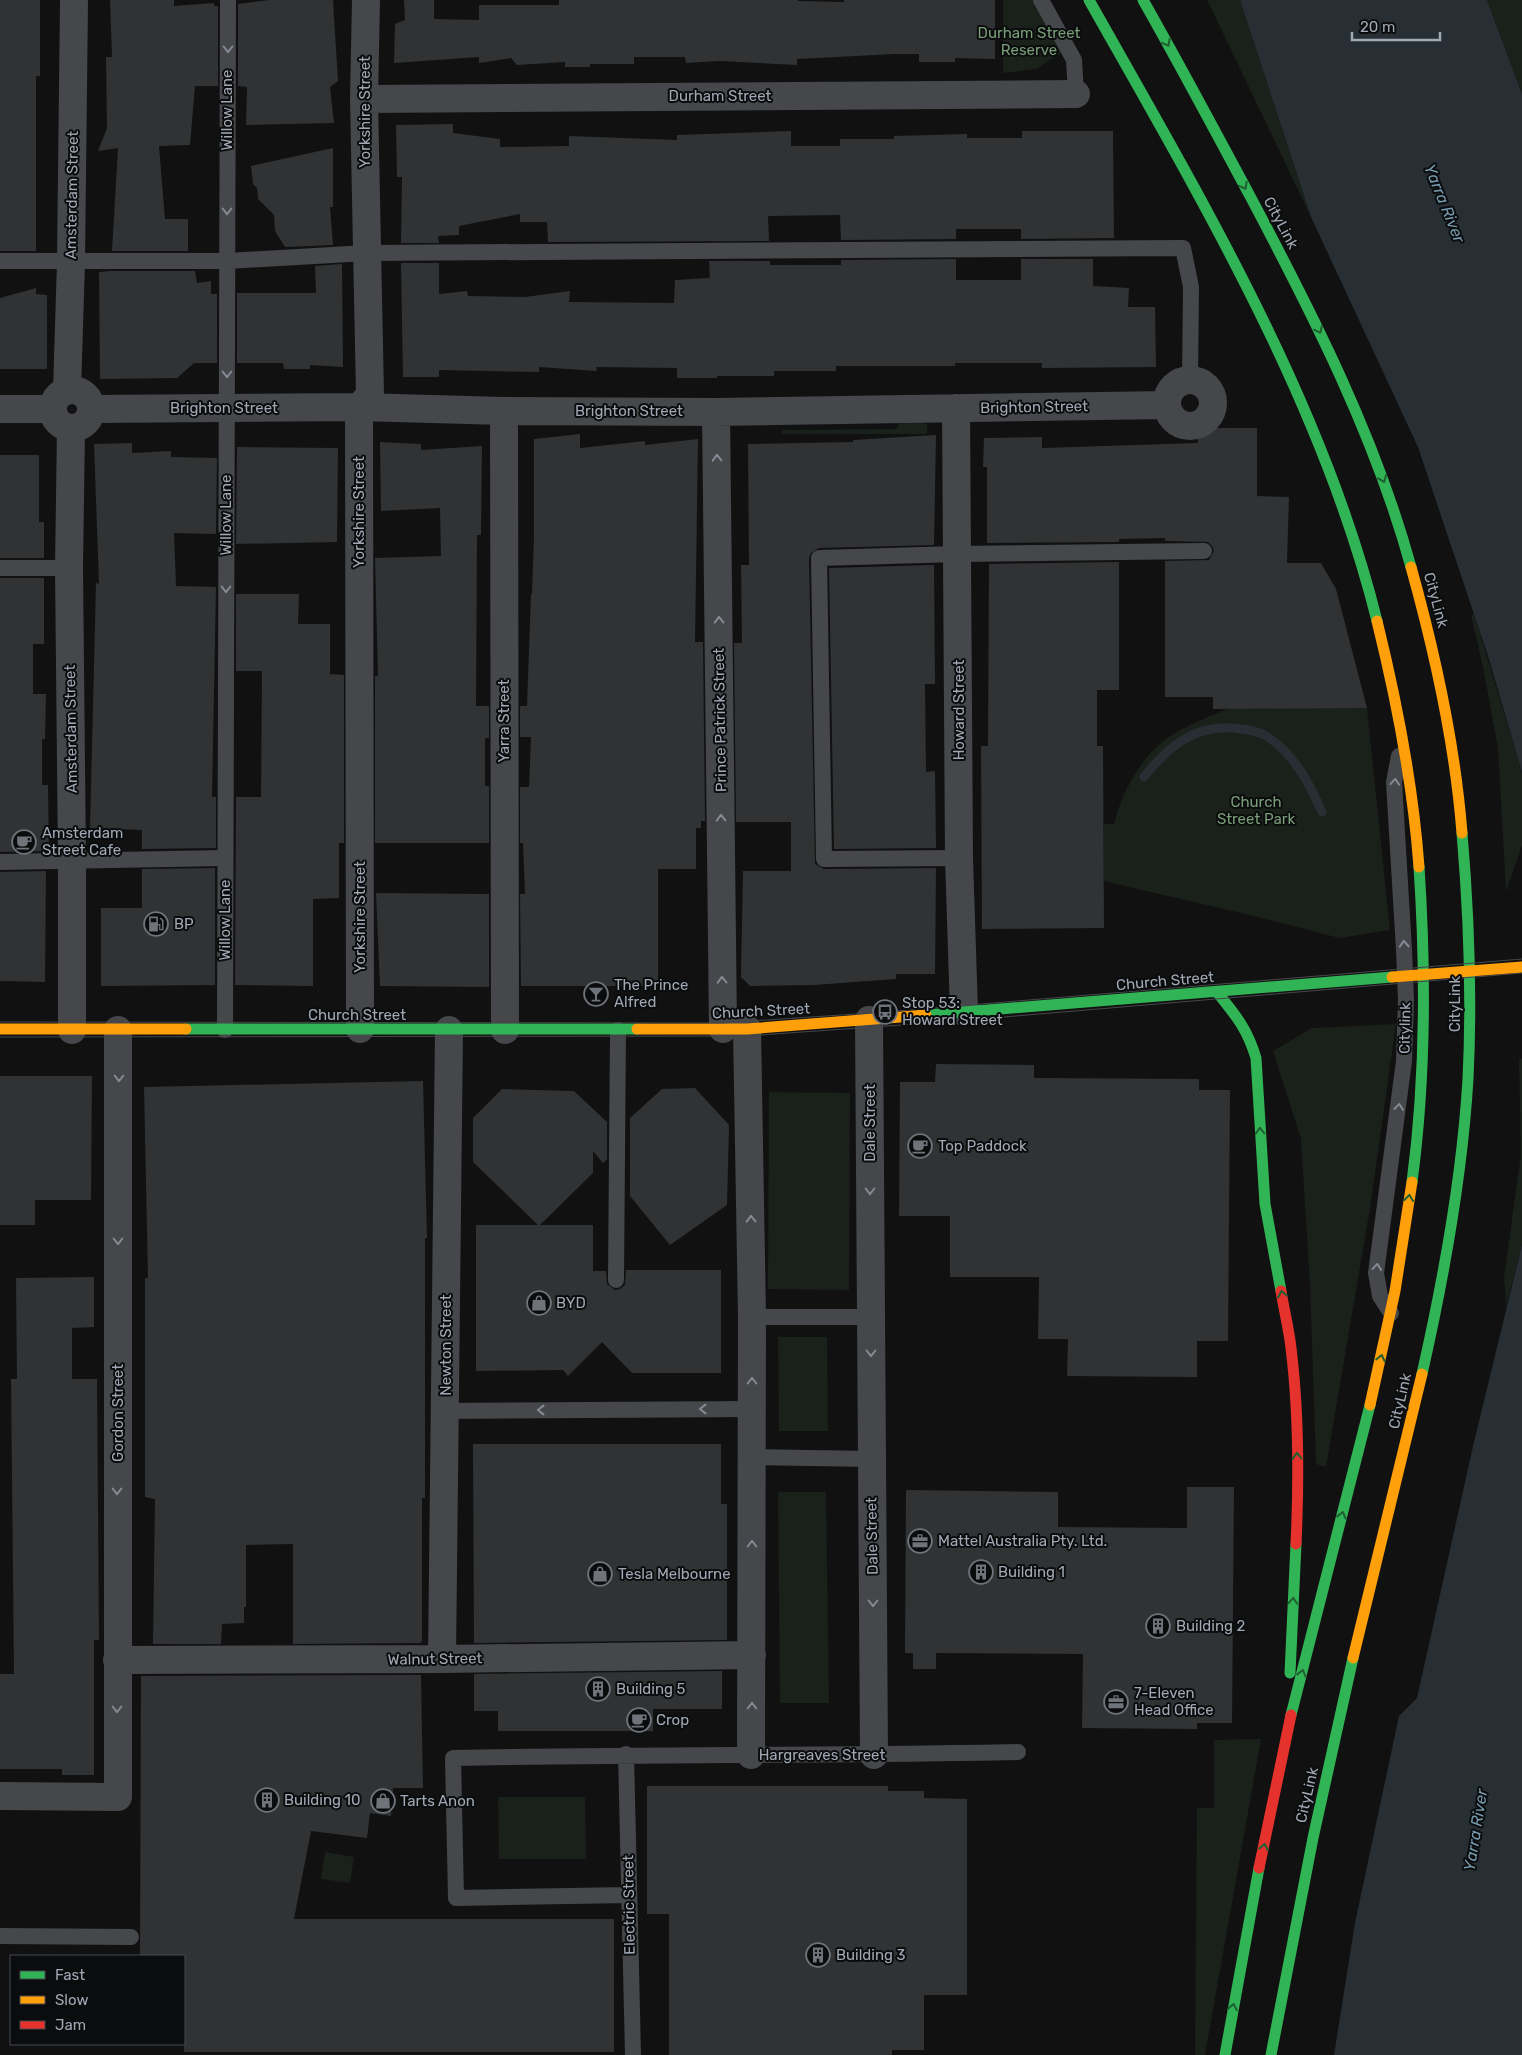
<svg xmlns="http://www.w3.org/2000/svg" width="1522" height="2055" font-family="Rubik,sans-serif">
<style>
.green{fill:#1a201a}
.water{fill:#272f34}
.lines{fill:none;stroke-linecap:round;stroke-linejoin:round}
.stream{stroke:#272f34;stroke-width:9}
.building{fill:#313233}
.lane{stroke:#45474a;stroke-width:16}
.street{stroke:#45474a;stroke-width:28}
.fast{stroke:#30b455;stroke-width:11}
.slow{stroke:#ff9f0a;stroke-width:11}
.jam{stroke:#e5322d;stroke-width:11}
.tram{stroke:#45474a;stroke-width:1}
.slow-bridge{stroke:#ff9f0a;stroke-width:11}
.oneway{stroke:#1e6031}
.oneway2{stroke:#858b94}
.labels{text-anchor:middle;stroke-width:4;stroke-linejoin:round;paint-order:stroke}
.park-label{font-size:15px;fill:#799e78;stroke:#0b0c0d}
.street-label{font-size:15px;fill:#a1a8b3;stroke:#0b0c0d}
.poi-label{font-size:15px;fill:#a1a8b3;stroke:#0b0c0d;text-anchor:start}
.water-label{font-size:16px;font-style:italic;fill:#779aaf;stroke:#0b0c0d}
</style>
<rect width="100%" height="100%" fill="#111"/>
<!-- green -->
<path class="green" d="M1003 0H1036L1061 53 1036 69 1003 73Z
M1207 0H1240L1311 217 1212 10Z
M1487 0H1522V94Z
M901 421 927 424V434H782V430L896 429Z
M1474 614 1522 772V845L1506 892 1498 748 1483 667 1471 615Z
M1229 708H1367L1390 930 1339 938 1262 918 1104 881V824H1114C1123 789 1143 752 1175 733 1192 723 1211 716 1229 708Z
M1396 1024 1370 1208 1326 1467 1316 1464 1310 1284 1301 1139 1273 1051 1312 1028Z
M1519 1058 1522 1059V1245L1506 1307 1504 1277 1521 1155Z
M769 1092 850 1093 849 1290 768 1289Z
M778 1337H827L828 1431H779Z
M778 1492H826L829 1703H780Z
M1261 1739 1205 2055H1195L1197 1808H1214V1740Z
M498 1797H585L586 1859H499Z
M325 1852 354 1857 350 1883 321 1879Z"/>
<!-- water -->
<path class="water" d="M1240 0H1487L1522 94V772L1488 656 1418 447 1311 217Z
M1522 1245V2055H1334L1355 1923 1399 1716 1417 1698 1474 1442Z"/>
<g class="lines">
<!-- stream -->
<path class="stream" d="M1144 777C1169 745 1198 722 1241 729 1250 730 1258 731 1266 736 1293 752 1310 784 1322 812"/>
</g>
<!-- building -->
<path class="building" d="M0 0H40V76H36V251H0Z
M110 0H174V6L214 3V6H218V86H195L190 145 159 146 165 219H188V251H112L118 148 98 151 107 128 106 57H112Z
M269 0H333L338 81 330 87 334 123 246 125 247 87 238 86V4Z
M404 0H434V19L479 20V5H559V0H798V1L844 2V0H995V59L955 58V62H919V54H895L797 59V65L719 61 686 63 685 57H634V64H590V67H565V62L517 65 511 58 479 63V57L394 63 395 24 405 20Z
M453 124V133L500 139V147L569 146V136L677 140V135L791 131V146H840V139H894V136L967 134V138H1022V131H1113L1114 238 1021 239V229H956V239L841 240 840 215 768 216 769 241 548 242 547 222H520V214L459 226V235L438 236 439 243H401L402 177H397L396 125Z
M333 148V207H330L333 245 285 247 275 231 274 215 258 199 257 188 253 184 251 166Z
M956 259V280H1021V259H1093V286L1129 288 1128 307H1155L1156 367 1042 368V363H955V366H836V371H774V376H717V378H677V368L596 367 597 371 539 367V372L439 370V377H403L401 263H439V294L467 291 468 296 525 297 570 291 569 302 674 303 675 280 710 278 709 261H770V265H841V260Z
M342 264 343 367 310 365V369H284L283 363H237V293H316L315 266Z
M111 271H195L197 283 211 281V294H217V363H194L177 378 100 379 99 272Z
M36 288V294L47 295V369H0V298Z
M1198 428H1257V496L1289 497 1287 563H1321L1336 589 1367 708 1213 709V697H1165V561L1209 560 1214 551 1212 546 1208 542 1165 541V538L1119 539V542L987 543V467H983L984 438 1042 437V448L1198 443Z
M580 434V448L645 441V445L698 439 695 642H703L705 821H701V828H696V869H658V986H521L520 894H525L523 843H520V787H529L531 737H520V706H527L531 594H532L534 536V439Z
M936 435 934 545 819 548 811 553 809 558 815 864 824 869 936 868 935 974H896V979L814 985 750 986 741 977 743 871H791V822H736L734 643H742L741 565H749L748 444 853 442V440Z
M380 442 421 444V450L482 446 481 535H477L476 706H489V738H485V786H489V843H375V676H378L375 558 441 556 440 508 381 511Z
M132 443V453L171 451V457L217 458 216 534 174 533 176 586 216 587 212 797H216V848L142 849V830L90 828 96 583 99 584 94 444Z
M237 447 338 448 337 542 236 544Z
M0 455H39V522H44V558H0Z
M1119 562V690H1097V746H1103L1104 928 982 929 981 746H988L989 564Z
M934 565 935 684H925L926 772 935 771 936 848 834 849 829 568Z
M0 578H44V644H33V694H46L45 739H42V785H48L49 851 0 852Z
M236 594H299L298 624H330V674L344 675V843H339V898L313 899V986L235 985 236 797H261L262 671H236Z
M215 868V985L101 986V908H142V869Z
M46 871 45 982 0 981V872Z
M376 893 489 894V987L380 986Z
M936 1064 1034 1065V1078L1199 1079V1090H1230L1228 1341H1197V1377L1067 1376 1068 1339H1038L1039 1277H950V1216H899L900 1082H935Z
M0 1076H92L91 1200H35V1225H0Z
M423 1081 427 1238H425V1498H422V1641L420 1643 293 1644V1544L246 1545V1607H244V1623L222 1624 221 1644H153L155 1499 145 1497V1278H148L144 1087Z
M695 1088 729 1125 727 1205 670 1245 630 1196V1118L662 1089Z
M502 1089 574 1091 607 1122V1159L603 1163 593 1151V1173L540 1225H593V1271H606L607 1284 615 1290 620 1289 625 1285 626 1270H721V1373H632L602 1342 568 1376 563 1370 476 1371V1225H538L473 1162V1118Z
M94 1277V1327L72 1328V1379H97L99 1640H94V1775H62V1769H0V1674H14L11 1379H17L16 1278Z
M473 1444H721V1504H727V1640L474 1643Z
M1187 1487H1234L1232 1723H1197V1729L1082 1728 1083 1654 936 1653V1669H913V1653H905L906 1490 1058 1492V1527L1187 1528Z
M722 1671V1709H653V1731H498V1711H474V1674Z
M421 1675 423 1788H393L391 1816 370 1813 367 1838 311 1831 294 1919H614V2052H184V1956H140L141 1676Z
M647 1786H888V1791H924V1798L967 1799V1995H924V2050H892V2055H669V1914H647Z"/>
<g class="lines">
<!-- lane -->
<path class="lane" d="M1041 0 1074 60 1076 94
M0 261H227L367 253 1183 248 1191 287 1190 380
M0 568H69
M959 858 824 859 819 558 957 554 1204 551
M0 862 225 858
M225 1030 228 0
M616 1280 618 1030
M1391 1313 1380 1296 1376 1273 1404 1061 1406 1000 1404 950 1394 782 1399 756
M752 1317H871
M445 1411 752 1409
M752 1457 872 1459
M626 1754 633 2055
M629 1895 456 1898 453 1758C641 1754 829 1756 1018 1752
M0 1936 131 1937"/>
<!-- street -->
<path class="street" d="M364 99 1076 94
M1167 403a23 23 0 1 1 46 0a23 23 0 1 1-46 0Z
M53 409a19 19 0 1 1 38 0a19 19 0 1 1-38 0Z
M67 391 71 262 74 0
M956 408 959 858 964 1012
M0 409H53
M91 409 359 407 504 411 716 412 1167 405
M504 411 505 1030
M716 412 723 1029
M71 428 69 568 72 861V1030
M869 1020 874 1755
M360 1029 359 407 370 395 364 99 366 0
M747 1029 752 1317 751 1755
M442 1659 449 1030
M117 1660 442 1659 752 1655
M0 1796 118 1797V1030"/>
<!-- fast -->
<path class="fast" d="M1089 0C1199 195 1323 402 1377 621
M1143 0C1180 65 1215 131 1250 196 1313 315 1375 436 1411 567
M1217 992C1236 1016 1247 1028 1256 1058L1265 1204 1281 1291
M926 1015 1392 977
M186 1029H637
M1412 1182C1426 1077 1426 973 1419 867
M1422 1374C1444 1277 1462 1179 1468 1079 1472 997 1469 915 1462 833
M1290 1673 1296 1544
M1291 1715 1370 1405
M1225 2055 1259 1868
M1271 2055 1313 1838 1353 1658"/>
<!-- slow -->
<path class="slow" d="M1411 567C1435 653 1455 743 1462 833
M1377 621C1397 702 1413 784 1419 867
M0 1029H186
M637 1029H747L926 1015
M1370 1405 1395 1291 1412 1182
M1353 1658 1422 1374"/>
<!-- jam -->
<path class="jam" d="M1281 1291C1284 1310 1289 1329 1291 1348 1299 1413 1299 1479 1296 1544
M1259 1868 1291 1715"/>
<!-- tram -->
<path class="tram" d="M0 1022 723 1023 885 1012 1522 959
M0 1037 746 1036 957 1021 1522 973"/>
<!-- slow-bridge -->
<path class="slow-bridge" d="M1392 977 1522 967"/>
</g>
<!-- one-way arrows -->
<defs><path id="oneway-chevron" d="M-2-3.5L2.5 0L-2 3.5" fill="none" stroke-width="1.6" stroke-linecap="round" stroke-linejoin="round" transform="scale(1.25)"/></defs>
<g class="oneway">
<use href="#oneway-chevron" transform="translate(1167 43) rotate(62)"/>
<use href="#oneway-chevron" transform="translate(1244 186) rotate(62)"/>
<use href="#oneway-chevron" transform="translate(1319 330) rotate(64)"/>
<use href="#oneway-chevron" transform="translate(1383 479) rotate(68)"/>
<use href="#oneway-chevron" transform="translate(1260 1131) rotate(-92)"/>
<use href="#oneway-chevron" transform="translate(1409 1198) rotate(-83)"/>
<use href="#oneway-chevron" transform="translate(1282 1294) rotate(-102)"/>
<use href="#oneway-chevron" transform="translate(1381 1358) rotate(-77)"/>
<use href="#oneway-chevron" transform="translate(1297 1456) rotate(-91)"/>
<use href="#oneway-chevron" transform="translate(1342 1515) rotate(-76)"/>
<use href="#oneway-chevron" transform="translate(1293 1601) rotate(-87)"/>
<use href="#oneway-chevron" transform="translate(1302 1673) rotate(-76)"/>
<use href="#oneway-chevron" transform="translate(1264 1847) rotate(-79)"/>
<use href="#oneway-chevron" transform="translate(1233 2007) rotate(-79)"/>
</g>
<g class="oneway2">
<use href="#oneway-chevron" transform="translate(228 49) rotate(90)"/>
<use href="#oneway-chevron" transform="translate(227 211) rotate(90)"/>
<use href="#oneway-chevron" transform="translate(227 374) rotate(90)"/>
<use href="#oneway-chevron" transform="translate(717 458) rotate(-91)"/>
<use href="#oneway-chevron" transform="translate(226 589) rotate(90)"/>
<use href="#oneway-chevron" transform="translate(719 620) rotate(-91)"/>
<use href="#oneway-chevron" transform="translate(1395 782) rotate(-86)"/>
<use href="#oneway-chevron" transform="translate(721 818) rotate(-91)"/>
<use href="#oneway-chevron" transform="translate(1404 944) rotate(-93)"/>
<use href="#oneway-chevron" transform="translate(722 980) rotate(-91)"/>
<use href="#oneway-chevron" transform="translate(119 1078) rotate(90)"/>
<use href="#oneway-chevron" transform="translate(1399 1107) rotate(-83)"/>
<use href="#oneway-chevron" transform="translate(870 1191) rotate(90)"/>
<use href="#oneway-chevron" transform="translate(751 1219) rotate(-91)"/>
<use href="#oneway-chevron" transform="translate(118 1241) rotate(90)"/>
<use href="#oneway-chevron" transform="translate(1377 1267) rotate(-85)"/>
<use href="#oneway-chevron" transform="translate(871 1353) rotate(90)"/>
<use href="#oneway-chevron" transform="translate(752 1381) rotate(-90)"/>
<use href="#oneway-chevron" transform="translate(703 1409) rotate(180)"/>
<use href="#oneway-chevron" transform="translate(541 1410) rotate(180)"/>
<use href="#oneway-chevron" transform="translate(117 1491) rotate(90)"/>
<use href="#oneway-chevron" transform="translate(752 1544) rotate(-90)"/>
<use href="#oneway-chevron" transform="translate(873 1603) rotate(90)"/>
<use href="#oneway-chevron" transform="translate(752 1706) rotate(-90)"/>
<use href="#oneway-chevron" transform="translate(117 1709) rotate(90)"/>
</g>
<!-- icons -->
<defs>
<g id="cafe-ring" transform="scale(1.25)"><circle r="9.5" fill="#0b0c0d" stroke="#6f737a" stroke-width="1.5"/><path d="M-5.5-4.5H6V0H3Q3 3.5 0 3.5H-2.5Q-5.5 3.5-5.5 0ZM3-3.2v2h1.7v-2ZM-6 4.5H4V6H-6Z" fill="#6f737a"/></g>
<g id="fuel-ring" transform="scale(1.25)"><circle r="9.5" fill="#0b0c0d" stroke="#6f737a" stroke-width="1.5"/><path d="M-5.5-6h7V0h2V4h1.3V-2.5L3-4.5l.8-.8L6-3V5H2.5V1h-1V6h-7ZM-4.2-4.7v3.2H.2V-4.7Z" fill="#6f737a"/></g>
<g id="bar-ring" transform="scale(1.25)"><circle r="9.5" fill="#0b0c0d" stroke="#6f737a" stroke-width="1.5"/><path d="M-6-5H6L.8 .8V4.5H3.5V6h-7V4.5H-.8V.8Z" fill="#6f737a"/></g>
<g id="bus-ring" transform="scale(1.25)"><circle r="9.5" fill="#0b0c0d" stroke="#6f737a" stroke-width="1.5"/><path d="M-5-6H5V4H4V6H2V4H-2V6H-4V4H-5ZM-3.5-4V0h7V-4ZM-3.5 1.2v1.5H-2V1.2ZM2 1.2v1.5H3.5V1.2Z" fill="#6f737a"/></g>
<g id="shop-ring" transform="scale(1.25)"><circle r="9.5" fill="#0b0c0d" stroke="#6f737a" stroke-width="1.5"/><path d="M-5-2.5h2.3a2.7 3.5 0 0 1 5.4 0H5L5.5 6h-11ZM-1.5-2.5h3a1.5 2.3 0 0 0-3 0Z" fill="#6f737a"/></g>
<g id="office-ring" transform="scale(1.25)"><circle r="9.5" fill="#0b0c0d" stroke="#6f737a" stroke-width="1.5"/><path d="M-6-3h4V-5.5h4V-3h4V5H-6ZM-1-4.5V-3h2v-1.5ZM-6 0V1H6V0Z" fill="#6f737a"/></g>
<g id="building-ring" transform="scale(1.25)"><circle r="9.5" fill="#0b0c0d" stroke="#6f737a" stroke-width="1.5"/><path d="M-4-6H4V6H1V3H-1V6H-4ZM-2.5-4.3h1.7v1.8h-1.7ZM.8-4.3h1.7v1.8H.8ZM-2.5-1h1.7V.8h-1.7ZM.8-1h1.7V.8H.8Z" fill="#6f737a"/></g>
</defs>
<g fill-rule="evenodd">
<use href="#cafe-ring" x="24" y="842"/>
<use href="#fuel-ring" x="156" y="924"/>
<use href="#bar-ring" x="596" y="994"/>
<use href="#bus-ring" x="885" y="1012"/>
<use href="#cafe-ring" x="920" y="1146"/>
<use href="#shop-ring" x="539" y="1303"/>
<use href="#office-ring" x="920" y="1541"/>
<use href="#building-ring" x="981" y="1572"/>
<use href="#shop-ring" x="600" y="1574"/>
<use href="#building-ring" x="1158" y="1626"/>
<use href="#building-ring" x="598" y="1689"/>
<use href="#office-ring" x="1116" y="1702"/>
<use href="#cafe-ring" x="639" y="1720"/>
<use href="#building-ring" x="267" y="1800"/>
<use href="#shop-ring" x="383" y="1801"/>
<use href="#building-ring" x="818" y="1955"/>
</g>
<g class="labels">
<!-- park labels -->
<g class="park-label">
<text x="1029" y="38">Durham Street<tspan x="1029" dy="17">Reserve</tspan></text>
<text x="1256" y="807">Church<tspan x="1256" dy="17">Street Park</tspan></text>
</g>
<!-- street labels -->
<g class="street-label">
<text x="720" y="101">Durham Street</text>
<text transform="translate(227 110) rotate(-90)" y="5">Willow Lane</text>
<text transform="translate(365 112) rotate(-90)" y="5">Yorkshire Street</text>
<text transform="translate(72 195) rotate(-89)" y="5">Amsterdam Street</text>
<text transform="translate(1281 223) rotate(62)" y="5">CityLink</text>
<text transform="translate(1034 407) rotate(-1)" y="5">Brighton Street</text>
<text x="224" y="413">Brighton Street</text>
<text x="629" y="416">Brighton Street</text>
<text transform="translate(359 512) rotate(-90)" y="5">Yorkshire Street</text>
<text transform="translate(226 515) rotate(-90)" y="5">Willow Lane</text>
<text transform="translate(1436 600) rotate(75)" y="5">CityLink</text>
<text transform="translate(959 710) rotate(-90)" y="5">Howard Street</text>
<text transform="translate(720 720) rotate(-91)" y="5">Prince Patrick Street</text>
<text transform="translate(504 721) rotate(-90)" y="5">Yarra Street</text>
<text transform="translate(71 729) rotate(-91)" y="5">Amsterdam Street</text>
<text transform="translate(360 917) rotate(-90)" y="5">Yorkshire Street</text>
<text transform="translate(225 920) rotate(-90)" y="5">Willow Lane</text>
<text transform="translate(1165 981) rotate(-5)" y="5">Church Street</text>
<text transform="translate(1455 1004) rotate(-90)" y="5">CityLink</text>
<text transform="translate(761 1011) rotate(-3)" y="5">Church Street</text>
<text x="357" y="1020">Church Street</text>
<text transform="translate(1405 1028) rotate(-89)" y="5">Citylink</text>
<text transform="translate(870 1123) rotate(-90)" y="5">Dale Street</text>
<text transform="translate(446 1345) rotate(-90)" y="5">Newton Street</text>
<text transform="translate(1400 1401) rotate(-77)" y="5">CityLink</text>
<text transform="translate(118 1413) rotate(-90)" y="5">Gordon Street</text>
<text transform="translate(872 1536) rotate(-91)" y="5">Dale Street</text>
<text transform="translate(435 1659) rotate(-1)" y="5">Walnut Street</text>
<text x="822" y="1760">Hargreaves Street</text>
<text transform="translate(1307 1795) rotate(-77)" y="5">CityLink</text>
<text transform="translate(629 1905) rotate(-91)" y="5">Electric Street</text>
</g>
<!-- poi labels -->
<g class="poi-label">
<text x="42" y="838">Amsterdam<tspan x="42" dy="17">Street Cafe</tspan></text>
<text x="174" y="929">BP</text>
<text x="614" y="990">The Prince<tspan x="614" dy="17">Alfred</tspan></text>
<text x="902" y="1008">Stop 53:<tspan x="902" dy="17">Howard Street</tspan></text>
<text x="938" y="1151">Top Paddock</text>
<text x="556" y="1308">BYD</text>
<text x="938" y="1546">Mattel Australia Pty. Ltd.</text>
<text x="998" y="1577">Building 1</text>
<text x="618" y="1579">Tesla Melbourne</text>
<text x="1176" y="1631">Building 2</text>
<text x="616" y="1694">Building 5</text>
<text x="1134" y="1698">7-Eleven<tspan x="1134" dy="17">Head Office</tspan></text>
<text x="656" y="1725">Crop</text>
<text x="284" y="1805">Building 10</text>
<text x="400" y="1806">Tarts Anon</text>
<text x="836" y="1960">Building 3</text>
</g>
<!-- water labels -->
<g class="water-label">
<text transform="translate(1445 203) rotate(68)" y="6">Yarra River</text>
<text transform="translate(1475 1830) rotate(-81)" y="6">Yarra River</text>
</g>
</g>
<!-- legend -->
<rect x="10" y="1955" width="175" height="90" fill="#0b0c0d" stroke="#474a4f"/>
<rect x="20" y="1971" width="25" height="8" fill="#30b455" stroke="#474a4f"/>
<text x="55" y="1980" font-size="15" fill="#a1a8b3">Fast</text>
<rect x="20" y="1996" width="25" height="8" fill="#ff9f0a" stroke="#474a4f"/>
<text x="55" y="2005" font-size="15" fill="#a1a8b3">Slow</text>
<rect x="20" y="2021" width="25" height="8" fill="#e5322d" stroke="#474a4f"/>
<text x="55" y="2030" font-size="15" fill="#a1a8b3">Jam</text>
<!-- scale -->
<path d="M1352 32v8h88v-8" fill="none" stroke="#a1a8b3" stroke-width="2.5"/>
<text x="1360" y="32" font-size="15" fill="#a1a8b3" stroke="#0b0c0d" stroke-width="4" paint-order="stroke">20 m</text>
</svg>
